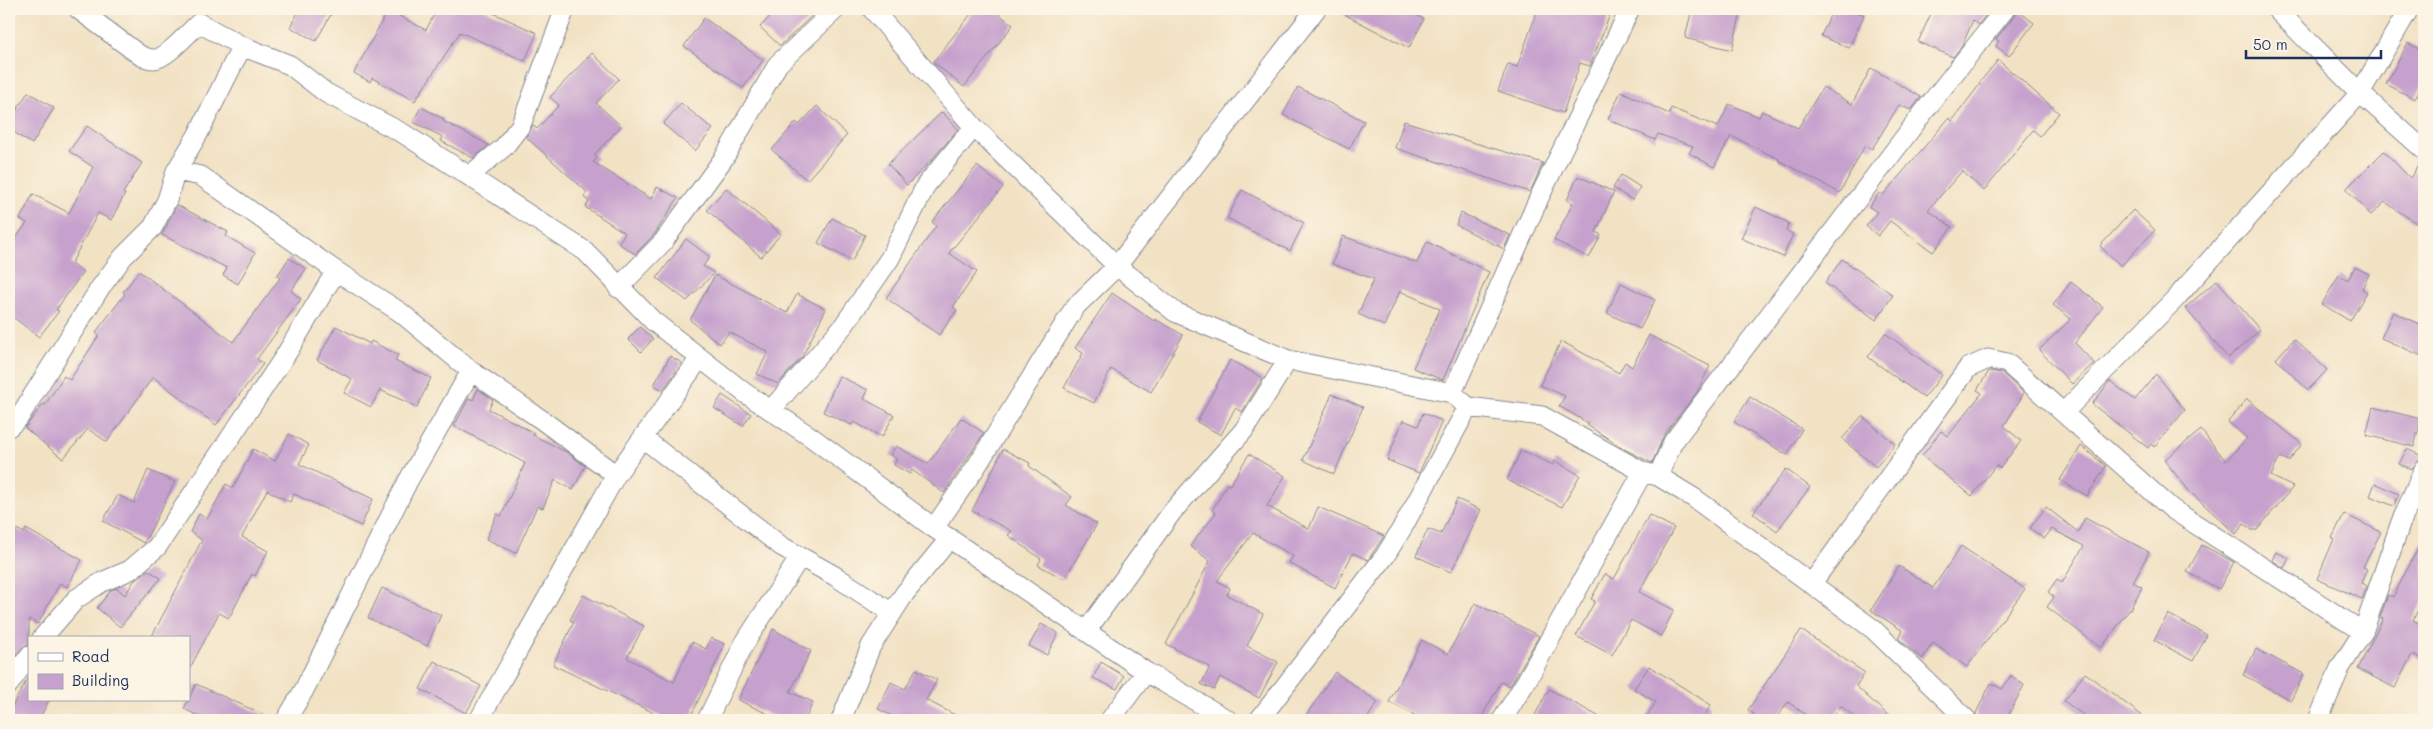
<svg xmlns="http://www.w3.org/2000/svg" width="2433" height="729" font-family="Mali,sans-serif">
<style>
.building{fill:#c6a1cd}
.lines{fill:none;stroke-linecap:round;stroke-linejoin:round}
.minor-casing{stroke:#868891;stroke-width:21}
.minor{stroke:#fff;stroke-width:19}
</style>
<rect width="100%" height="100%" fill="#fcf5e5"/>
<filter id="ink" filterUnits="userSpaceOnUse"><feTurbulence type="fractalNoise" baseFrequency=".02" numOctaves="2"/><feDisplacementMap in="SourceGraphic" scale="10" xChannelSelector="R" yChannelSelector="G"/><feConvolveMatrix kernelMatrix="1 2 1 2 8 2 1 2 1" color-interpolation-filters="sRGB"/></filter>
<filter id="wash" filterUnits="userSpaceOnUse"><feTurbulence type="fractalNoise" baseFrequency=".0096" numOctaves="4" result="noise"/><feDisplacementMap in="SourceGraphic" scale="20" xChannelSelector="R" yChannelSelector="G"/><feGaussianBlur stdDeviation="1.12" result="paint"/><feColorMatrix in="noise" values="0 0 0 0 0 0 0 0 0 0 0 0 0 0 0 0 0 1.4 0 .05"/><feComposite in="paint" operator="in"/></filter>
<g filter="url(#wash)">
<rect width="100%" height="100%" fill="#f2e2c4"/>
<g id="blocks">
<!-- building -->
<path class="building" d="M300 9H334L316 41 290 27Z
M437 9H484L537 33 525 61 460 32 415 101 372 78 370 82 354 73 388 10 426 30Z
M777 9H819L780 46 760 27Z
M975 9H992L1013 25 964 87 933 62Z
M1334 9H1405L1424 19 1409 48Z
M1538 9H1612L1590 66 1580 63 1563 113 1498 91 1508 64 1517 67Z
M1692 9H1711L1740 16 1732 50 1685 38Z
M1833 9H1850L1864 15 1849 48 1821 36Z
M1933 9H1991L1978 25 1973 20 1962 46 1953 57 1918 42Z
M2016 9 2034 23 2009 56 1996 46 1999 41 1996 39 2014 16Z
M704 18 763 60 743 88 684 46Z
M2408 43 2424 52V81L2415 99 2386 84Z
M592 53 619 79 596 103 621 126 594 155 597 158 593 162 651 199 657 187 678 198 654 235 635 254 618 243 625 233 585 207 589 202 584 197 587 192 526 137 533 125 537 129 559 105 550 97Z
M1998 60 2059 113 2040 136 2033 130 1984 191 1962 171 1928 210 1952 227 1933 252 1890 221 1878 236 1866 226 1877 212 1869 207 1879 193 1883 195 1949 118 1952 121 1980 84 1979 83Z
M1871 68 1921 97 1911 110 1899 105 1872 149 1865 145 1840 193 1778 160 1779 159 1731 136 1714 167 1689 153 1693 146 1658 134 1655 140 1608 119 1621 91 1669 114 1671 108 1718 127 1729 104 1759 117 1762 111 1798 128 1823 87 1852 104Z
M1298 87 1364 121 1349 149 1283 115Z
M28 92 54 108 32 144 9 129V122Z
M681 103 713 129 695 151 663 124Z
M817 106 847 135 807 180 772 150 796 122 799 125Z
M421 107 444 119 443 121 489 145 473 158 441 141 443 137 413 122Z
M942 112 958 129 930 162 907 185 888 164Z
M1404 121 1475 143 1543 163 1530 192 1395 148Z
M87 126 142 163 123 193 125 194 111 220 98 213 71 264 83 272 56 310 59 311 39 337 9 314V248L27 223 20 219 33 194 69 213 93 167 69 151Z
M2384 151 2410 178 2421 161H2424V210L2416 223 2385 202 2371 215 2346 189Z
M977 166 1003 187 949 253 977 272 953 307 957 310 939 335 886 298 936 226 932 222Z
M1621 175 1640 187 1632 200 1613 188Z
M1578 176 1614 192 1596 232 1601 235 1589 258 1554 240 1573 203 1567 200Z
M726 188 781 234 761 257 707 210Z
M1242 190 1304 223 1290 251 1227 218Z
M177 205 228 232 226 236 255 253 238 284 223 275 227 268 162 235Z
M1756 207 1789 223 1786 231 1793 234 1783 257 1741 238Z
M2133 210 2155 230 2121 266 2100 246Z
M1461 213 1510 235 1504 249 1456 225Z
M832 218 865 235 852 261 818 243Z
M1343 236 1417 263 1427 242 1489 272 1443 380 1413 368 1440 309 1400 291 1384 326 1358 314 1374 279 1332 264Z
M686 239 710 257 703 266 714 273 687 301 657 278Z
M289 258 306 269 291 291 301 299 257 359 263 364 216 425 153 377 107 442 88 429 63 459 25 428 43 404 45 405 64 376 70 380 99 335 96 332 125 294 123 292 139 271 233 342 280 278 277 276Z
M1842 259 1893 295 1876 320 1825 283Z
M2355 267 2369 274 2362 289 2367 292 2350 321 2322 304 2339 275 2348 280Z
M715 275 787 313 797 294 826 309 802 357 778 384 757 374 768 352 729 332 720 344 690 320Z
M2217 280 2260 330 2228 358 2185 308Z
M2071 282 2103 307 2075 343 2094 363 2072 384 2039 350 2071 319 2053 305Z
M1621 283 1655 300 1640 329 1607 313Z
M1112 293 1154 321 1155 319 1183 335 1151 392 1111 369 1094 403 1064 388 1083 353 1075 348Z
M2393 312 2424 326V357L2381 338Z
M336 326 370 344 371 341 398 355 395 361 431 378 417 407 380 390 371 407 344 393 352 379 317 360Z
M640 327 653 339 641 352 628 339Z
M1885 333 1942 375 1924 398 1868 357Z
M1649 335 1710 366 1697 392 1664 435 1652 463 1626 450 1587 425 1588 423 1559 406 1565 396 1540 385 1561 341 1619 373 1625 362 1632 367Z
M2294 339 2327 370 2308 390 2276 359Z
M670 356 682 363 663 390 654 385Z
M1230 360 1263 378 1242 412 1235 408 1221 435 1197 422Z
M1989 371 2002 373 2024 393 2004 426 2021 441 2000 468 1996 465 1972 496 1922 456 1941 431 1948 436 1982 393 1977 390Z
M2156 374 2185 410 2154 447 2151 444 2148 448 2092 404 2110 381 2135 400Z
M839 376 868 390 864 399 894 415 882 437 854 422 852 425 823 412Z
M478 389 493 400 489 409 534 433 533 435 568 453 585 466 573 490 555 480 543 508 537 506 516 553 486 539 497 514 501 516 525 463 454 426 469 398 473 400Z
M1332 394 1363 407 1334 474 1303 460Z
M722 395 751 414 743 426 714 408Z
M1750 397 1802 429 1787 455 1734 422Z
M2247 399 2302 444 2289 461 2280 457 2271 476 2293 487 2257 530H2252L2244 524 2236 534 2190 492 2164 460 2201 430 2226 461 2247 438 2228 422Z
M2373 407 2421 419 2414 447 2366 435Z
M1423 413 1442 421 1419 473 1387 460 1403 420 1418 426Z
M1862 416 1895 444 1876 467 1842 439Z
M961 418 984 433 944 493 912 470 910 474 894 465 897 459 890 455 896 446 928 464Z
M289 434 309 445 299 464 373 499 361 526 294 494 290 502 267 490 242 537 268 551 255 576 252 574 229 618 219 613 189 670V638H151L202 540 190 532 199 514 207 519 226 484 233 488 253 449 275 461Z
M2081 446 2106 466 2087 496 2060 480Z
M1003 449 1030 463 1029 466 1072 497 1066 505 1097 524 1064 579 1038 565 1041 559 1008 535 1012 531 972 511Z
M2407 449 2422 456 2412 469 2399 464Z
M1521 450 1553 465 1555 461 1580 475 1562 507 1507 480Z
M1249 454 1285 476 1267 506 1309 529 1318 507 1384 536 1368 560 1353 553 1335 588 1289 563 1293 556 1253 533 1217 581 1230 588 1227 595 1263 614 1247 646 1278 662 1259 698 1220 677 1214 690 1201 684 1210 667 1166 644 1210 561 1190 546 1216 513 1212 511 1227 484 1230 485Z
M1786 469 1810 487 1777 531 1753 513Z
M148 470 175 482 144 543 103 521 118 495 134 503Z
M2375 483 2399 494 2394 506 2370 496Z
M1457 499 1481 510 1451 572 1416 556 1428 529 1441 534Z
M2046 507 2078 532 2085 518 2149 552 2133 582 2142 587 2130 609 2101 648 2047 607 2054 597 2048 592 2057 579 2062 583 2084 546 2052 529 2044 539 2030 528Z
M2344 514 2381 532 2363 567 2367 569 2361 583 2367 586 2362 599 2317 579 2334 539 2332 538Z
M1649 515 1674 528 1639 592 1674 610 1661 636 1631 620 1612 655 1576 636 1595 601 1591 599 1605 574 1614 579Z
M9 525 24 533 26 529 82 560 67 587 60 583 38 624 29 619V645L24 646 17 654 9 649Z
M2424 537V598L2413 620 2424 626V660L2412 654 2395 688 2358 669 2383 618 2380 617 2388 595 2393 597Z
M2202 545 2234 562 2219 589 2187 572Z
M1961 546 2025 589 1967 667 1933 643 1922 659 1898 638 1903 631 1871 610 1899 566 1933 588Z
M2276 552 2289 558 2284 568 2272 560Z
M148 570 161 578 120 627 97 608 111 590 117 588 125 595 134 581Z
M382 588 441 615 427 646 368 618Z
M583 595 644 626 627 658 674 682 692 642 706 649 711 638 725 644 689 720H669L553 665 574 622 570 620Z
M1475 603 1539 636 1510 686 1501 682 1480 720H1424L1389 702 1422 640 1448 654Z
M2168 614 2207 635 2193 661 2154 640Z
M1041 624 1058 633 1047 655 1029 646Z
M773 629 811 651 790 692 813 702 805 720H781L738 700Z
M1801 630 1865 673 1856 686 1893 720H1858L1841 706 1831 720H1813L1788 702 1775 720H1750L1754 714 1748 710Z
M2256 649 2304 674 2291 700 2243 675Z
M434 661 481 686 466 713 420 689Z
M1101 662 1124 676 1117 689 1093 678Z
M1649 666 1711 705 1702 720H1644L1656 702 1634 689Z
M916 669 937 680 926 700 965 720H900L878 709 891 682 905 689Z
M1335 672 1378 702 1366 720H1303Z
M2085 673 2148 720H2090L2064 701Z
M29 676V700H49L39 720H9V712Z
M2011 676 2024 685 2006 720H1978L1976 713 1991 683 2002 689Z
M196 684 275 720H207L184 709Z
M1549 689 1605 720H1544L1535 715Z"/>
</g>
</g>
<g filter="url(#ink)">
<use href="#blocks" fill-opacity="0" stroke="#868891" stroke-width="1"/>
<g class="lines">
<!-- minor casing -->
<g class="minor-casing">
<path id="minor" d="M78 9 141 56C145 57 149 59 153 59 165 60 189 32 199 23L242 46 290 65 326 93 404 134 585 251 653 321 745 393 811 437 934 528 1146 672 1228 720
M872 9 974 127 1117 266 1175 312 1288 360 1452 393 1468 407 1542 416 1643 472 1658 476 1694 498 1873 629 1967 720
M2276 9 2360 93 2424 150
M176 171 201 176 336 271 400 312 471 371 542 420 616 475
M469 176 504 147 521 125 565 9
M618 288 663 242 724 158 778 64 836 9
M1452 393 1539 198 1630 9
M771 410 844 325 890 258 926 185 974 127
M2064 412 2176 298 2360 93 2409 9
M9 427 18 419 100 288 123 257 153 227 167 200 176 171 198 134 242 46
M643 438 781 546 835 576 892 613
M1658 476 1673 442 1926 109 2005 9
M934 528 976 467 1075 307 1117 266 1316 9
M1812 583 1968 368 1988 359 2007 363 2172 509 2363 632
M1087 630 1172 512 1244 430 1288 360
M42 638 76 599 102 582 130 570 157 547 285 356 336 271
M9 684 29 656
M286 720 304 690 408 481 471 371
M479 720 616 475 700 358
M707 720 744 644 800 557
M841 720 871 646 905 593 950 538
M1110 720 1146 672
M1259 720 1385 556 1404 525 1468 407
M1502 720 1527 680 1643 472
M2318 720 2340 668 2363 632 2401 522 2424 469"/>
</g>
<!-- minor -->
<use href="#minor" class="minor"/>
</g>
</g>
<!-- margin -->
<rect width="2433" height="729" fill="none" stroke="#fcf5e5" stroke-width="30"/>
<!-- legend -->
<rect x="28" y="636" width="162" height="65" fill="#fcf5e5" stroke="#a2a6af"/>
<rect x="38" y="653" width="25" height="8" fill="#ffffff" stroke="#a2a6af"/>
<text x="72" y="662" font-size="15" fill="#1b2f5e">Road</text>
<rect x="38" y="674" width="25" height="15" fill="#c6a1cd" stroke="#a2a6af"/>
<text x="72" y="686" font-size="15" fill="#1b2f5e">Building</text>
<!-- scale -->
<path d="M2246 50v8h135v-8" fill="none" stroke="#1b2f5e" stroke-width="2.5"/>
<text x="2253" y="50" font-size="15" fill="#1b2f5e" stroke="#fcf5e5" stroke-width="4" paint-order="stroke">50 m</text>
</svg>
